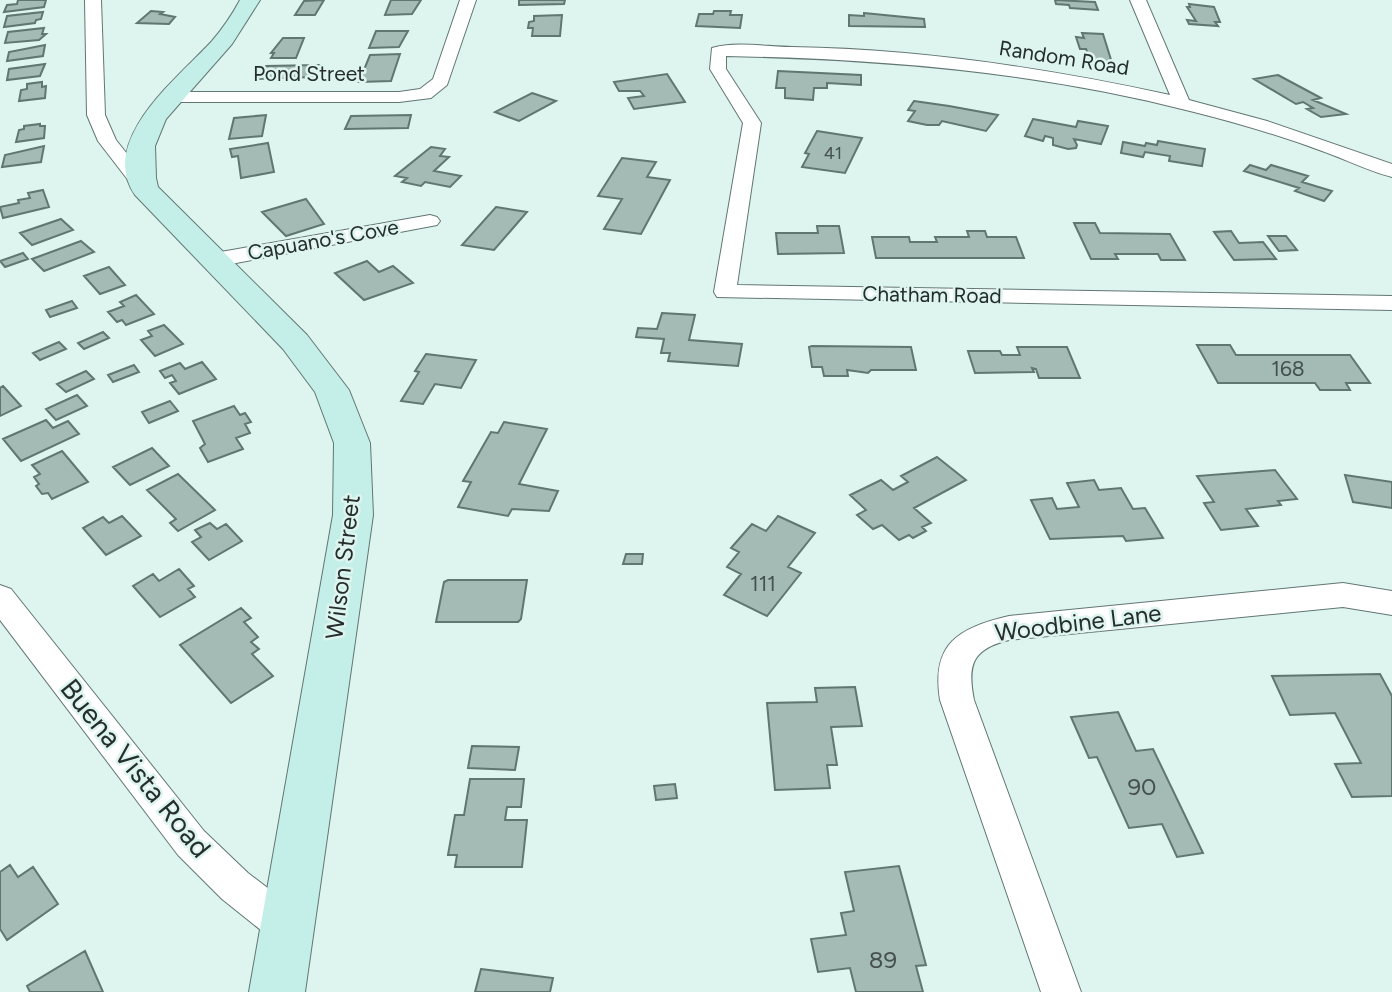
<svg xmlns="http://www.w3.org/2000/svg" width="1392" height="992" font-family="Figtree,sans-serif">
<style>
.building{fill:#a4bab5;stroke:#617571;stroke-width:2}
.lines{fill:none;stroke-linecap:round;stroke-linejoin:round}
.street-casing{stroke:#627672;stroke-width:2}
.secondary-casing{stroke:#627672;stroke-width:2}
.street{fill:#fff;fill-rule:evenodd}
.secondary{fill:#c4eee8;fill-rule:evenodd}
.labels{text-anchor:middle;stroke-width:5;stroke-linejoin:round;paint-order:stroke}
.far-number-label{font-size:18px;fill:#45514e}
.far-street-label{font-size:21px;fill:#252e2c;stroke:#ddf4ef}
.number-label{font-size:21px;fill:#45514e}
.street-label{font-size:24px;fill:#252e2c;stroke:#ddf4ef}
.near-number-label{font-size:24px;fill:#45514e}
.near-street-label{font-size:28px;fill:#252e2c;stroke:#ddf4ef}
</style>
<rect width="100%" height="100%" fill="#ddf4ef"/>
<!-- building -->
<path class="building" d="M18 0H46L44 7 4 12 7 5 17 4Z
M324 0 315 15H295L304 1Z
M391 0H421L412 14 385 15Z
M519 0H565L564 4 519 5Z
M1055 0 1095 2 1098 10 1070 8 1069 5 1056 4Z
M1189 4 1214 7 1220 22H1215L1218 26 1189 24 1187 20 1196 21 1187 7H1190Z
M151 11 163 12 160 14 175 17 169 24 137 23Z
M714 11H731L730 15H742L740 28 696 26 699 14H713Z
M43 12 41 19 36 20 35 23 4 27 7 16Z
M864 13 924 19 925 27 849 26V15L864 16Z
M562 15 560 36H532L533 28H528L529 22 534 21V16Z
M44 28 42 34H46L39 40 5 43 8 32Z
M376 31H408L399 47 369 48Z
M1082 33 1103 34 1112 63 1091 62 1086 49H1080L1076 37 1084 38Z
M283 38H304L296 58H271L274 53H271Z
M45 45 43 56 7 61 9 52Z
M400 54 391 81 359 82 370 55Z
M45 64 40 76 7 80 9 69Z
M319 65 313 77 258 79 266 66Z
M778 71 861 75V85L827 83V88H814L813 100 785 98V88H776Z
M667 74 685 102 634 109 628 98 644 96 640 91H619L614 82Z
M1278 75 1321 98 1313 100 1346 114 1321 117 1307 109 1313 108 1303 102 1296 104 1254 79Z
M42 82V87L46 86 45 98 19 101 21 90 27 89V84Z
M532 93 556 101 519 121 495 112Z
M914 101 949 106 998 115 986 131 942 121 939 125H927L908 121 915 111 908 110Z
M266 115 262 136 229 139 234 118Z
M411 115 408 128 345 129 351 116Z
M1033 119 1076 127 1078 121 1108 126 1101 144 1074 139 1077 145 1076 148 1068 149 1053 145V138L1045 136 1043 141 1025 136Z
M40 124V126H45L44 138 16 142 19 130 24 129V126Z
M817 131 862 138 845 173 802 167 809 154 805 153Z
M1158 141 1205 149 1202 166 1169 161 1170 156 1145 152 1143 157 1121 153 1123 142 1145 146 1146 143 1157 145Z
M268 143 274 172 241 178 238 156 232 157 230 149Z
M44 146 41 162 2 167 5 155Z
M431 147 445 149 440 156 449 157 434 171 461 176 450 187 425 182 421 186 402 182 407 178 395 176Z
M622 158 656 162 647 177 670 180 641 234 604 229 622 199 598 196Z
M1250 165 1266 170 1271 165 1308 176 1302 182 1332 191 1324 201 1295 191 1299 188 1244 171Z
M43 190 49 207 3 218 0 207 19 203 18 200 30 198 28 193Z
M306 199 324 224 286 236 262 212Z
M496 207 527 212 494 250 462 245Z
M61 219 73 230 32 245 20 233Z
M1074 223H1095L1100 233 1170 234 1185 260H1161L1158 254H1115L1118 259H1091Z
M817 226H839L844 253 778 254 776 233H818Z
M967 231H985L987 237H1016L1024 258H876L872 237H909L910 242H937L935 237H969Z
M1231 231 1239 243 1263 242 1276 259 1234 260 1214 232Z
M1268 236H1286L1297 250 1279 251Z
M81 241 94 252 44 271 32 259Z
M23 253 28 259 5 267 0 261Z
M367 261 379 272 393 266 413 283 364 300 335 273Z
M109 267 125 285 100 294 84 276Z
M136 295 154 314 126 325 122 320 117 322 108 312 124 306 120 302Z
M72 301 77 308 50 317 46 310Z
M662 313 695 315 689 340 742 344 738 366 668 361 670 353H661L664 339 636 337 638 328 657 329Z
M164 325 183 344 155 356 141 340 152 336 148 331Z
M103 332 109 338 84 349 78 343Z
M59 342 66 349 40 360 33 353Z
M1197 345H1230L1236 355H1350L1370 383H1346L1350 390H1320L1315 383H1218Z
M812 346 911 347 916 370H871L868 373 847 370 848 376H824L822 367H812L809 347Z
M1017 347H1067L1080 378H1039L1036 369 1032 368 1034 372 975 373 968 351H1000L1002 355H1020Z
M426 354 476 360 461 388 435 384 423 404 401 401 419 372 415 371Z
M202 362 216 379 179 394 170 383 176 381 172 375 165 378 160 371 180 363 185 369Z
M134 365 139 372 113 382 108 375Z
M86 371 94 379 66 392 57 384Z
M3 386 21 406 0 416V388Z
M77 395 87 406 56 420 46 409Z
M170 401 178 411 149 423 142 412Z
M234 406 240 415 245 413 251 422 245 424 250 433 236 438 243 449 208 462 200 448 205 444 193 421Z
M46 420 53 428 68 421 79 434 21 461 3 439Z
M504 422 547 429 519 484 558 491 549 511 512 509 508 516 458 507 471 482 463 481 491 432 498 433Z
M152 448 169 466 130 485 113 467Z
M62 451 88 482 52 499 48 493 42 494 36 486 39 484 34 477 40 474 32 465Z
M937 457 966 480 914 508 931 523 922 527 926 531 913 538 909 535 899 540 882 525 873 529 857 515 866 510 850 495 881 480 893 490 908 482 901 476Z
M1275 470 1297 499 1278 501 1281 505 1246 509 1258 526 1221 530 1204 503 1214 502 1197 476Z
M178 474 215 510 178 531 170 523 176 519 147 490Z
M1345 475 1392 482V508L1353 502Z
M1094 480 1099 490 1121 488 1133 509 1145 508 1163 538 1126 541 1123 536 1050 539 1031 500 1052 498 1057 509 1079 507 1067 483Z
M122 516 141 536 106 555 83 528 103 517 109 523Z
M778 516 815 533 788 567 801 573 767 616 724 595 741 574 727 567 739 552 731 548 752 524 766 531Z
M210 523 217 529 226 524 242 541 209 560 192 542 201 537 195 530Z
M626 554H643L642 564H623Z
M179 569 194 586 188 589 195 597 160 617 133 586 153 574 159 581Z
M448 580H527L521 619 518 622H436L444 582Z
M241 608 251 618 244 622 258 637 251 642 259 649 252 654 273 676 231 703 180 645Z
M1380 674 1392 696V796L1352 797 1335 764 1361 763 1335 713 1290 715 1272 676Z
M855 687 862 726 831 727 837 765H827L830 788 775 790 767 703 817 702 815 688Z
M1118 712 1136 751 1153 749 1203 853 1177 857 1162 824 1129 828 1097 757 1089 758 1071 717Z
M472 746 519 747 515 770 468 768Z
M470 779H524L521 807H507L505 820H527L522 867H455L457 855H448L455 815H464Z
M675 784 677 798 656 800 654 786Z
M10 865 18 877 33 867 58 904 7 940 0 929V872Z
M899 866 926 965 916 966 923 992H856L850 968 818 972 811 939 846 935 841 913 854 911 845 872Z
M85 951 103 992H30L27 986Z
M481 969 553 978 550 992H475Z"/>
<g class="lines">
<!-- street casing -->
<g class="street-casing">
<path id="street" d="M85 0H101L105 115 116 140 155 189 152 193H138L98 141 87 115Z
M460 0H476L447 85 431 98 399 102H172L163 97 172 92H399L420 89 433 79Z
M1130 0H1146L1189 100 1267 121 1392 164V177C1368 171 1345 159 1322 151 1279 135 1234 122 1190 111 1038 72 883 59 726 56V69L761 123 737 285 1392 296V310L717 297 714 292 743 123 710 69 712 48C736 41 768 47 792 47 919 49 1047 68 1170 95Z
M430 215 437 217 440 221 437 225 215 267 207 265 204 260 207 255 215 253Z
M1343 583 1392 591V615L1343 607 1009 640C972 649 967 665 974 700L1081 992H1041L940 700C931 644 958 628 1009 616Z
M0 585 11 589 204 831 248 873 300 913 306 926 300 939 286 945 272 939 222 899 178 855 0 620Z"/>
</g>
<!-- secondary casing -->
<g class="secondary-casing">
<path id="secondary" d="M240 0H260L232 44 166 119 155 146 156 178 158 187 307 335 349 390 370 443 373 515 305 992H249L333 515 334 443 315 392 283 349 135 195C97 140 180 76 212 41 223 28 232 15 240 0Z"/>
</g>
<!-- street -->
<use href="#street" class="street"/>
<!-- secondary -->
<use href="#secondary" class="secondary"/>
</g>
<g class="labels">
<!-- far-number labels -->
<g class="far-number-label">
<text x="833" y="159">41</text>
</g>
<!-- far-street labels -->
<g class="far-street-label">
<text transform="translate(1064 58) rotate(9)" y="7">Random Road</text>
<text x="309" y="81">Pond Street</text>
<text transform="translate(323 240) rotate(-10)" y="7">Capuano's Cove</text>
<text transform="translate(932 295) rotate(1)" y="7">Chatham Road</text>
</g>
<!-- number labels -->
<g class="number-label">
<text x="1288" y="376">168</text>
<text x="763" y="591">111</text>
</g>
<!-- street labels -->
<g class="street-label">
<text transform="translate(343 567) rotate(-83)" y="8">Wilson Street</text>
<text transform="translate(1078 623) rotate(-7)" y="8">Woodbine Lane</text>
</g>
<!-- near-number labels -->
<g class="near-number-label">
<text x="1142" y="795">90</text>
<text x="883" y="968">89</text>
</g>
<!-- near-street labels -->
<g class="near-street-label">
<text transform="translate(136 768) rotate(51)" y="10">Buena Vista Road</text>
</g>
</g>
</svg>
